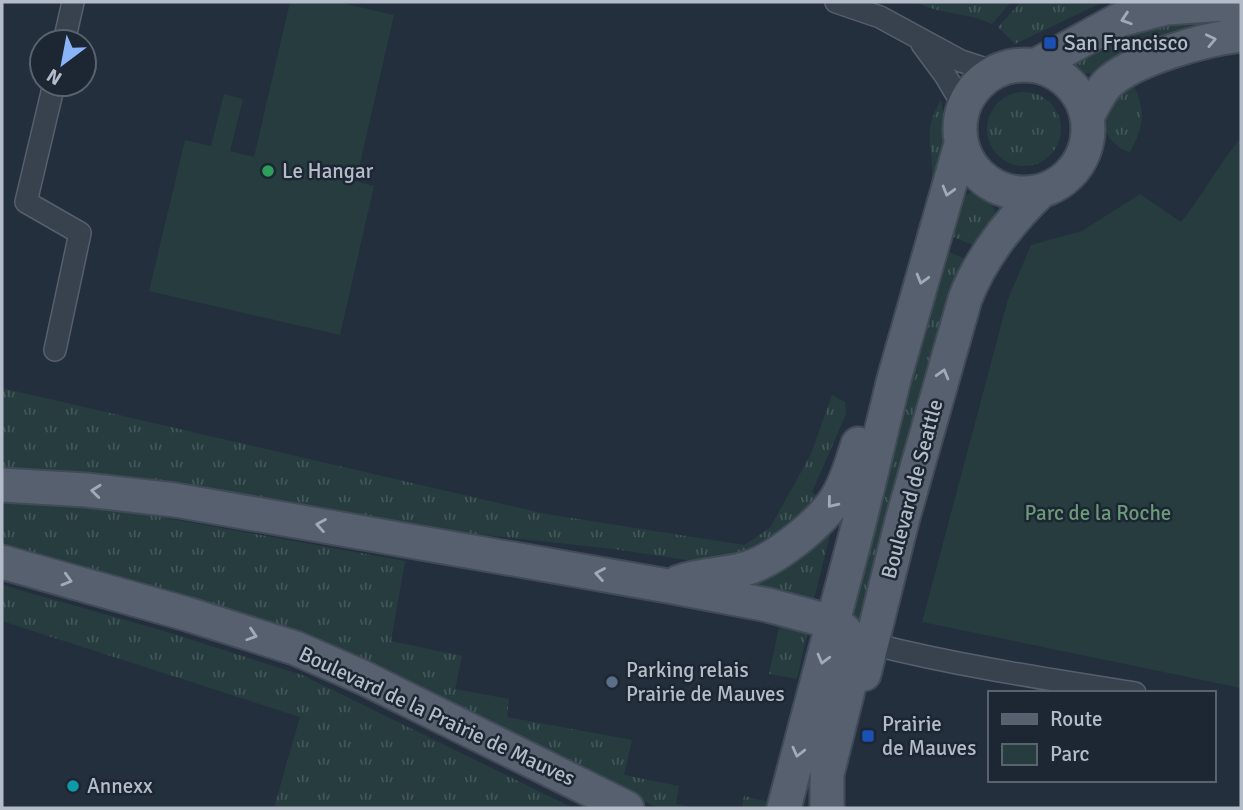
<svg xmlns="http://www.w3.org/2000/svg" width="1243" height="810" font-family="Signika,sans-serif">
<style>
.grass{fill:url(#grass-tufts)}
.park{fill:#263c3f}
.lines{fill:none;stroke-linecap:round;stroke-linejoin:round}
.street-casing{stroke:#565f6c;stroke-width:24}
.primary-casing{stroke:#414a57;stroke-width:37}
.street{stroke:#38414e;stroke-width:21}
.primary{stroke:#56606e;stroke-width:33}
.oneway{stroke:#a1aab7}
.transit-dot{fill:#1a4fb4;stroke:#1d2633;stroke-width:2.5}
.leisure-dot{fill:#2e9e5b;stroke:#1d2633;stroke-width:2.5}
.service-dot{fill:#5c6f8a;stroke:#1d2633;stroke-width:2.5}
.culture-dot{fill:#0f9aa8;stroke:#1d2633;stroke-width:2.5}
.labels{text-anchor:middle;stroke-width:5;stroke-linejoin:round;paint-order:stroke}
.poi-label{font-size:21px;fill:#b4bcc9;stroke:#1d2633;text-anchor:start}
.street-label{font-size:21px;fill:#b4bcc9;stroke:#1d2633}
.park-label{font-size:21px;fill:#6b9a76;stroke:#1d2633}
</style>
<defs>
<pattern id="grass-tufts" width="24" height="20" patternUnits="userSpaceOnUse" patternTransform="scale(1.75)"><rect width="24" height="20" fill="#263c3f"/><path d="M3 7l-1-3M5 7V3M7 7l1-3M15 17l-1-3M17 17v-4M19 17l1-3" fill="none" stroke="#435659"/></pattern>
</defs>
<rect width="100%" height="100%" fill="#242f3e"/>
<!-- grass -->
<path class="grass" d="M916 2H1011L992 24C968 12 940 15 916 2Z
M1021 2H1100L1101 3 1015 44 998 27Z
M1203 11 1241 28 1141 53 1129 26Z
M1113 33 1125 60C1107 68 1084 85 1072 63Z
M1133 83C1145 110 1145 125 1130 152 1111 147 1095 124 1107 103 1111 95 1126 88 1133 83Z
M987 129a37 37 0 1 1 74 0a37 37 0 1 1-74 0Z
M941 100C953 150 937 177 921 224 926 208 931 192 932 175 933 144 922 131 941 100Z
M970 193C978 194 984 197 990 203 1004 216 985 234 977 247L947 234 960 198Z
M941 248 969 261 865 640 845 617Z
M2 388 546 514 744 545 770 528 811 454 832 395 845 402 846 414 812 492 820 499 811 510 743 558 700 562 614 549 391 525 2 470Z
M2 500 99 506 405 561 391 641 462 656 455 689 509 699 507 717 632 740 624 775 679 786 676 804 697 808H658L621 789 2 551Z
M835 515 813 603 727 590Z
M2 585 164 631 302 675 573 808H274L300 717 2 621Z
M781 618 809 625 797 679 769 674Z
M744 796 769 802 767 808H742Z"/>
<!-- park -->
<path class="park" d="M290 2H338L394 15 356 181 374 186 340 335 149 291 185 140 211 146 224 94 243 99 230 151 254 157Z
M1241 138V688L922 622 1008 299 1031 245 1082 231 1140 194 1181 222C1203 195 1218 165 1241 138Z"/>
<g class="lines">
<!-- street casing -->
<g class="street-casing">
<path id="street" d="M836 2 880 17 961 61 995 72
M64 42 73 2
M922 44 945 75 964 107
M54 84 26 202 80 233 55 350
M872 644C959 666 1047 679 1135 693"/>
</g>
<!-- primary casing -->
<g class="primary-casing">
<path id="primary" d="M960 129a64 64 0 1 1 128 0a64 64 0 1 1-128 0Z
M1035 66 1119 20 1166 8 1241 3
M1087 117C1093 106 1098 94 1107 84 1133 59 1205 39 1241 35
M2 485 86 490 175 500 668 586 768 605 832 622 844 630 854 642 855 662 827 774V808
M2 562 187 614 295 648 362 677 627 808
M679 582C702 574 725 575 748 568 776 559 820 524 836 499 847 482 852 462 858 444
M864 674 902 521 965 299C981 257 1008 223 1040 192
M784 808 859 523 894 379 961 144"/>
</g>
<!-- street -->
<use href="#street" class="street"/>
<!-- primary -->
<use href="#primary" class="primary"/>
</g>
<!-- one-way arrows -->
<defs><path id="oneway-chevron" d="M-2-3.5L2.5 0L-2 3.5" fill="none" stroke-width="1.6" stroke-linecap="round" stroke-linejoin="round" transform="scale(1.75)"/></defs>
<g class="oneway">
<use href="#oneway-chevron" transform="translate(1126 19) rotate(162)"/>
<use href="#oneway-chevron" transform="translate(1211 40) rotate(-12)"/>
<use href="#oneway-chevron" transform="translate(948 191) rotate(106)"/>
<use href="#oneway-chevron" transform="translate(922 279) rotate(106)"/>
<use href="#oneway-chevron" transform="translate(943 374) rotate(-74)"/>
<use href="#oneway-chevron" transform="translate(96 491) rotate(-174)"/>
<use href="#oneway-chevron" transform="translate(832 503) rotate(129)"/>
<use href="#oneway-chevron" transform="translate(321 525) rotate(-170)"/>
<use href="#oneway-chevron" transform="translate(600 574) rotate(-170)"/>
<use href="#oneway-chevron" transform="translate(67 580) rotate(16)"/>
<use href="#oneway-chevron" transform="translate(252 635) rotate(18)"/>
<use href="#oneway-chevron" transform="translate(823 659) rotate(105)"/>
<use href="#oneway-chevron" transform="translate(798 752) rotate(104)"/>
</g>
<!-- markers -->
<g class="transit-dot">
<rect x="1043" y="36" width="14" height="14" rx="3.5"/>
<rect x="861" y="729" width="14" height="14" rx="3.5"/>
</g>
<circle class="leisure-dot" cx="268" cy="171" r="7"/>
<circle class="service-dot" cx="612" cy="682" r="7"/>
<circle class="culture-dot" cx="73" cy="786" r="7"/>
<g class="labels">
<!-- poi labels -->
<g class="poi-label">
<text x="1064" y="50">San Francisco</text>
<text x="282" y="178">Le Hangar</text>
<text x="626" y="677">Parking relais<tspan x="626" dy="24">Prairie de Mauves</tspan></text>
<text x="882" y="731">Prairie<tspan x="882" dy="24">de Mauves</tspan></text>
<text x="87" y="793">Annexx</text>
</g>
<!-- street labels -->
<g class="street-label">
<text transform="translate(912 489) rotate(-75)" y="7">Boulevard de Seattle</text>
<text transform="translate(437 716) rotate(25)" y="7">Boulevard de la Prairie de Mauves</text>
</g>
<!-- park labels -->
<g class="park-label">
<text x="1098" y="520">Parc de la Roche</text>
</g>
</g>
<!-- border -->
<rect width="1243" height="810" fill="none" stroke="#b4bcc9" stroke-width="7"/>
<!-- legend -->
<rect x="988" y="691" width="228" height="91" fill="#1d2633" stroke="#59626f" stroke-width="2"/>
<rect x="1002" y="714" width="35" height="10" fill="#56606e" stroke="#59626f" stroke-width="2"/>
<text x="1050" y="726" font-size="21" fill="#b4bcc9">Route</text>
<rect x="1002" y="744" width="35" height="21" fill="#263c3f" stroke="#59626f" stroke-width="2"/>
<text x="1050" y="761" font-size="21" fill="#b4bcc9">Parc</text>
<!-- north arrow -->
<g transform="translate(63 63) rotate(212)"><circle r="33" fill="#1d2633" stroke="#59626f" stroke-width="2"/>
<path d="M0-5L12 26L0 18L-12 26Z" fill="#8ab4f8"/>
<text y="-10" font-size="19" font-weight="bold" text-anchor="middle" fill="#b4bcc9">N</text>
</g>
</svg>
